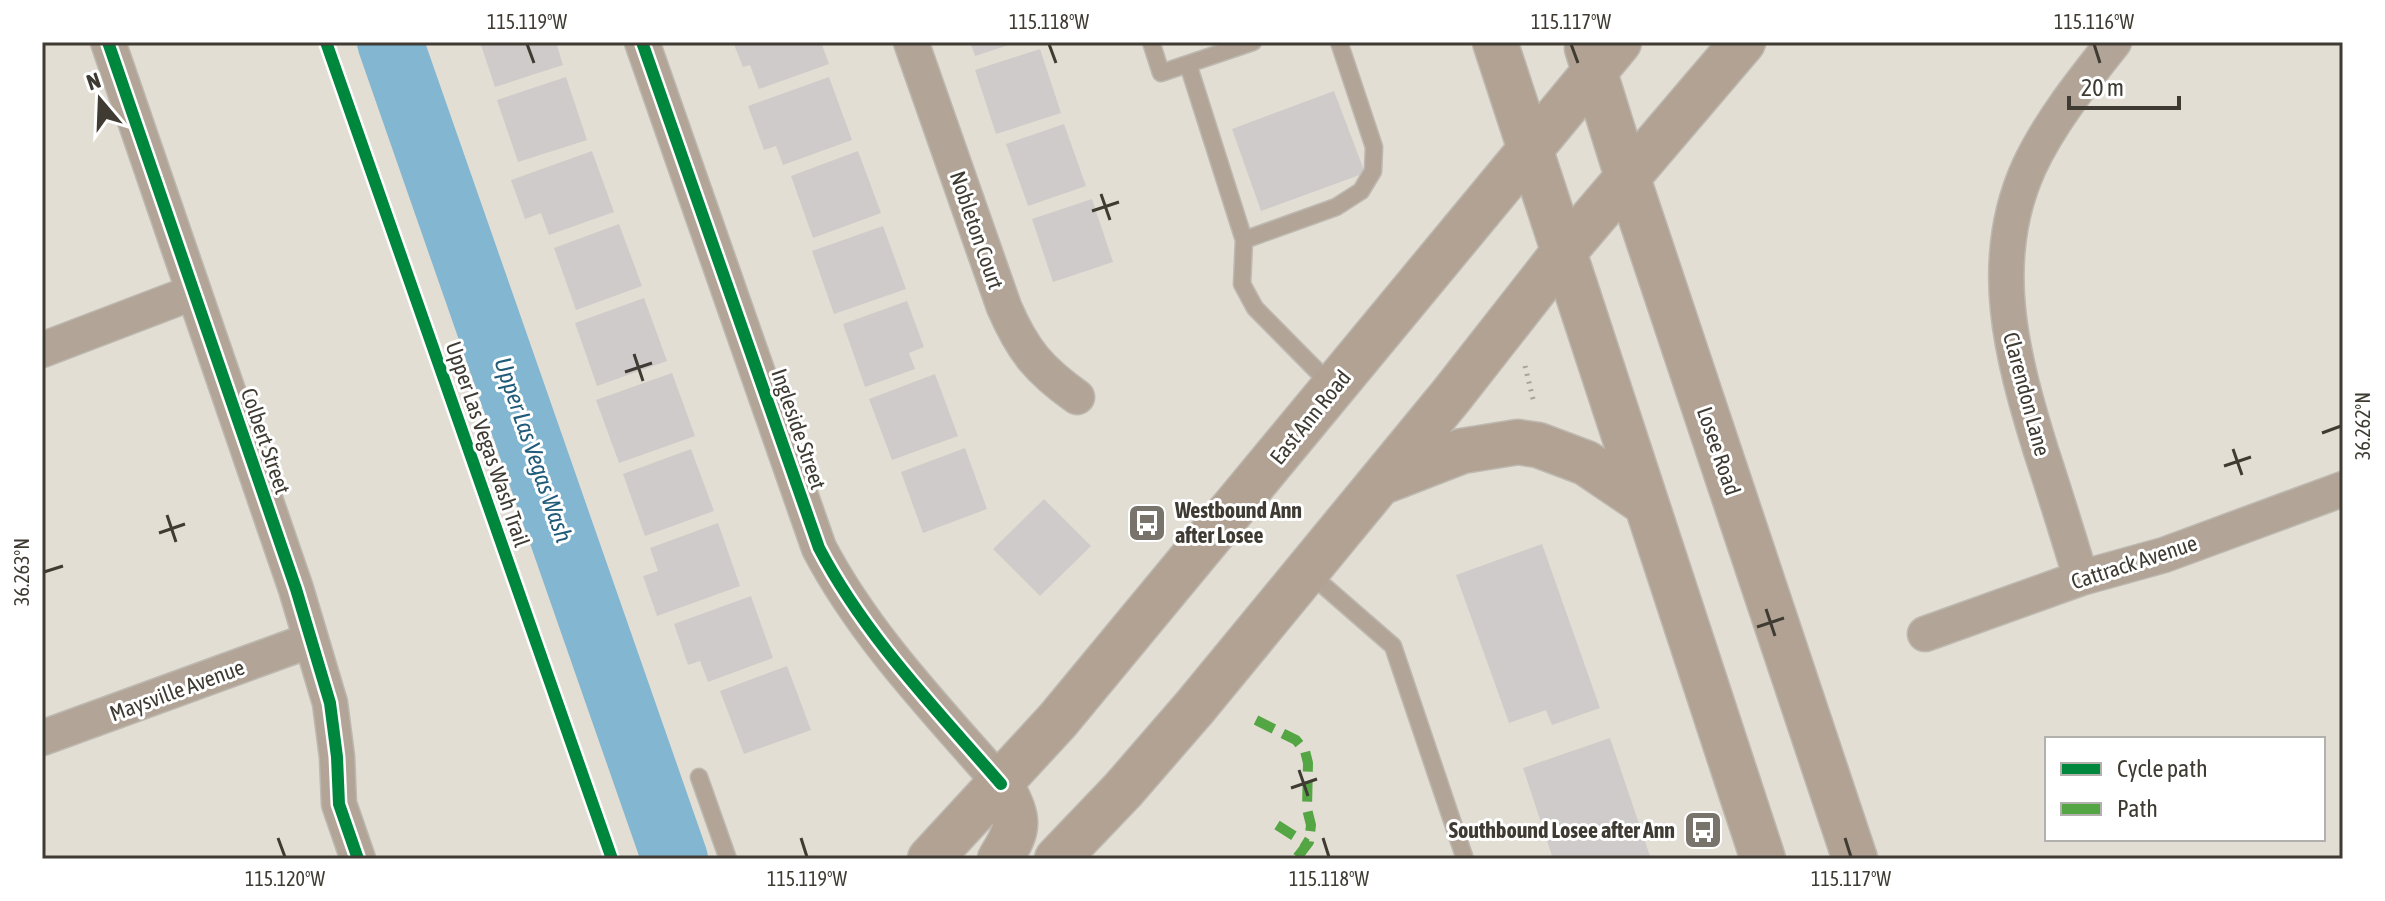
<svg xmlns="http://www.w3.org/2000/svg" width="2385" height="901" font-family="'Asap Condensed',sans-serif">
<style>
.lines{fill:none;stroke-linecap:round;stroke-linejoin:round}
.river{stroke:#82b6d1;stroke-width:66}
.building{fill:#cecbca}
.lane-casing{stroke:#bdb9b1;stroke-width:19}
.street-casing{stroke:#bdb9b1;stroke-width:37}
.secondary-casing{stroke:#bdb9b1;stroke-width:47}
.path{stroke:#aba298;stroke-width:5;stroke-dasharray:2 6;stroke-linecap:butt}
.lane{stroke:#b2a598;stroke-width:16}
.street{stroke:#b2a598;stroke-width:34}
.secondary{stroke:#b1a293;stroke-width:44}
.quiet{stroke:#54a644;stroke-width:10;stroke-dasharray:20 10;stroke-linecap:butt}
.cycleway-casing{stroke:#fff;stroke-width:17}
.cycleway{stroke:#00873e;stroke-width:12}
.ticks{fill:none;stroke:#3f3b33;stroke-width:3}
.labels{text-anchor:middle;stroke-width:6;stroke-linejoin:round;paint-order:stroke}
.street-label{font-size:22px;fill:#3f3b33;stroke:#fff}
.poi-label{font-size:22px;font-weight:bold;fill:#3f3b33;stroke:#fff;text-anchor:start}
.water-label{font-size:24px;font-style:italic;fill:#215b7a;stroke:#fff}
.neatline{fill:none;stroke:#3f3b33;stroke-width:3}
.ticks-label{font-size:20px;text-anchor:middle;fill:#3f3b33}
</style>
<rect width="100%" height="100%" fill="#e3ded3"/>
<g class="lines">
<!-- river -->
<path class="river" d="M390 42 675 859"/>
</g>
<!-- building -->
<path class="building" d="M480 42H556L563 65 495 87Z
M733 42H821L829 64 759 89 750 65 743 67Z
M970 42H1015V43L975 56Z
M1040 49 1061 113 996 134 975 70Z
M566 77 587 140 518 162 497 100Z
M829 77 852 140 783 165 776 146 764 150 748 106Z
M1334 91 1365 173 1261 211 1232 129Z
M1064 124 1086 186 1028 206 1006 144Z
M592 151 614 212 549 235 541 213 525 219 511 180Z
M858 151 881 213 813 238 791 176Z
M1092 199 1113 262 1053 282 1032 219Z
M619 224 642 286 576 310 554 248Z
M883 226 906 289 834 314 812 251Z
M644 298 667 361 597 386 575 323Z
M907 301 924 347 909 353 915 369 865 387 843 324Z
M672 373 695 436 619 463 596 400Z
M935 374 958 436 892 460 869 399Z
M965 448 987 509 923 533 901 472Z
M691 449 714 511 645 536 623 474Z
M1044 499 1091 546 1040 596 993 549Z
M718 523 740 586 657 616 643 576 658 571 650 548Z
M1542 544 1600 708 1552 725 1546 710 1509 723 1456 575Z
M751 596 773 658 708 682 700 661 688 665 674 624Z
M787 666 811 730 744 754 720 691Z
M1610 738 1651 859H1553L1523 768Z"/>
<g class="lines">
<!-- lane casing -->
<g class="lane-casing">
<path id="lane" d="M1151 42 1161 73 1253 42
M1188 64 1244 240 1242 284 1255 308 1332 386
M1244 240 1336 207 1361 191 1373 171 1374 147 1339 42
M1308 572 1393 646 1465 859
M699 777 728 859"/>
</g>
<!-- street casing -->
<g class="street-casing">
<path id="street" d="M108 42 296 589 330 703 337 757 339 804 358 859
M642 42 819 548C865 636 936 709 1001 784
M911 42 1004 307C1023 351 1039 370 1077 397
M42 350 194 292
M2081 578C2068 536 2055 493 2041 451 2012 357 1986 262 2029 167 2050 122 2083 81 2114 42
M1925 634 2081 578 2164 555 2343 489
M42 738 311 640"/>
</g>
<!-- secondary casing -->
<g class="secondary-casing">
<path id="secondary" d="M1495 42 1763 859
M1587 48 1627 176 1855 859
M1382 482 1462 451 1518 442 1538 445 1586 463 1645 503
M930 859 1058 720 1619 42
M1000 859C1022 824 1018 820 1001 784
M1057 859 1123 790 1195 707 1451 396 1563 253 1743 42"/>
</g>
<!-- path -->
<path class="path" d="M1525 366 1534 403"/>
<!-- lane -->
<use href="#lane" class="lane"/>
<!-- street -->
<use href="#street" class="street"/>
<!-- secondary -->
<use href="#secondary" class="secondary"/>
<!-- quiet -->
<path class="quiet" d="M1256 720 1296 740 1305 751 1308 763 1307 809 1311 825 1309 842 1296 859
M1277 825 1307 844"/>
<!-- cycleway casing -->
<g class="cycleway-casing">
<path id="cycleway" d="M108 42 296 589 330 703 337 757 339 804 358 859
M326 42 612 859
M642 42 819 548C865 636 936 709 1001 784"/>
</g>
<!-- cycleway -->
<use href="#cycleway" class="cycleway"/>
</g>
<!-- ticks -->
<path class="ticks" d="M527 44 534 63M1049 44 1056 63M1571 44 1578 63M2094 44 2100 63M1101 194 1110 220M1092 211 1119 202M634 354 643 381M625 372 652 363M2322 433 2341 426M2233 449 2242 475M2224 466 2251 457M167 515 176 542M159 533 185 524M44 572 63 566M1766 609 1775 636M1757 627 1784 618M1299 770 1308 796M1291 788 1317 779M278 838 285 857M801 838 807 857M1323 838 1329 857M1845 838 1851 857"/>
<!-- icons -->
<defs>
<g id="bus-square" transform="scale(2)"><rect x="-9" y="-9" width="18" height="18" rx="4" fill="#78746b" stroke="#fff"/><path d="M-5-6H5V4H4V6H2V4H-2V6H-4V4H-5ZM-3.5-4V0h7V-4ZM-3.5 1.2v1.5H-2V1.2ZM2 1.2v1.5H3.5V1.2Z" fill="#fff"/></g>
</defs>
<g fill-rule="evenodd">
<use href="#bus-square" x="1147" y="523"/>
<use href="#bus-square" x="1703" y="830"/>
</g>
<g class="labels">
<!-- street labels -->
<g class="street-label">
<text transform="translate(977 230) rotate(71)" y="8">Nobleton Court</text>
<text transform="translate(2027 394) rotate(75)" y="8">Clarendon Lane</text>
<text transform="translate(1310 417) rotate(-51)" y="8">East Ann Road</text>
<text transform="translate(799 429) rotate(71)" y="8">Ingleside Street</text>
<text transform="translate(266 441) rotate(71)" y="8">Colbert Street</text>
<text transform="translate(488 444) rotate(71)" y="8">Upper Las Vegas Wash Trail</text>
<text transform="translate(1719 451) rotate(71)" y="8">Losee Road</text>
<text transform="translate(2134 562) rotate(-18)" y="8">Cattrack Avenue</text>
<text transform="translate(177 690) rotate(-20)" y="8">Maysville Avenue</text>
</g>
<!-- poi labels -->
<g class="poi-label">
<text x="1175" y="518">Westbound Ann<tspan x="1175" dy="25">after Losee</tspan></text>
<text x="1675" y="838" text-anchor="end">Southbound Losee after Ann</text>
</g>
<!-- water labels -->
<g class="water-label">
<text transform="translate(533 450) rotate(71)" y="8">Upper Las Vegas Wash</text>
</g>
</g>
<!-- border -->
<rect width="2385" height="901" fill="none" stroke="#ffffff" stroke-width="88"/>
<!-- legend -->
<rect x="2045" y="737" width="280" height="104" fill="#ffffff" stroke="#b2b1ad" stroke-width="2"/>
<rect x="2061" y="763" width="40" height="12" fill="#00873e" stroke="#b2b1ad" stroke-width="2"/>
<text x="2117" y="777" font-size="24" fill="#3f3b33">Cycle path</text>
<rect x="2061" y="803" width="40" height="12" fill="#54a644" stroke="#b2b1ad" stroke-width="2"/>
<text x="2117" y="817" font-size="24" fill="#3f3b33">Path</text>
<!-- north arrow -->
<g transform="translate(100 100) rotate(341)" stroke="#ffffff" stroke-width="6" paint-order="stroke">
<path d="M0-6L14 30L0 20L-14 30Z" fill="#3f3b33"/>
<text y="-12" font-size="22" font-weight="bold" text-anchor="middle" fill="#3f3b33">N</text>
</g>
<!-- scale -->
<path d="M2069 96v12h110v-12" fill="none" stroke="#3f3b33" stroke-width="4"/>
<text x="2081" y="96" font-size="24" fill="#3f3b33" stroke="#ffffff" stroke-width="6" paint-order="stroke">20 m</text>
<rect x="44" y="44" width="2297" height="813" class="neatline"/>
<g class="ticks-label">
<text x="527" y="29">115.119°W</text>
<text x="1049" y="29">115.118°W</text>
<text x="1571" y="29">115.117°W</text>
<text x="2094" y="29">115.116°W</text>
<text transform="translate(2363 426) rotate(-90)" y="7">36.262°N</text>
<text transform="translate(22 572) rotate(-90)" y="7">36.263°N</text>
<text x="285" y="886">115.120°W</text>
<text x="807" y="886">115.119°W</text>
<text x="1329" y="886">115.118°W</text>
<text x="1851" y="886">115.117°W</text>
</g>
</svg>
